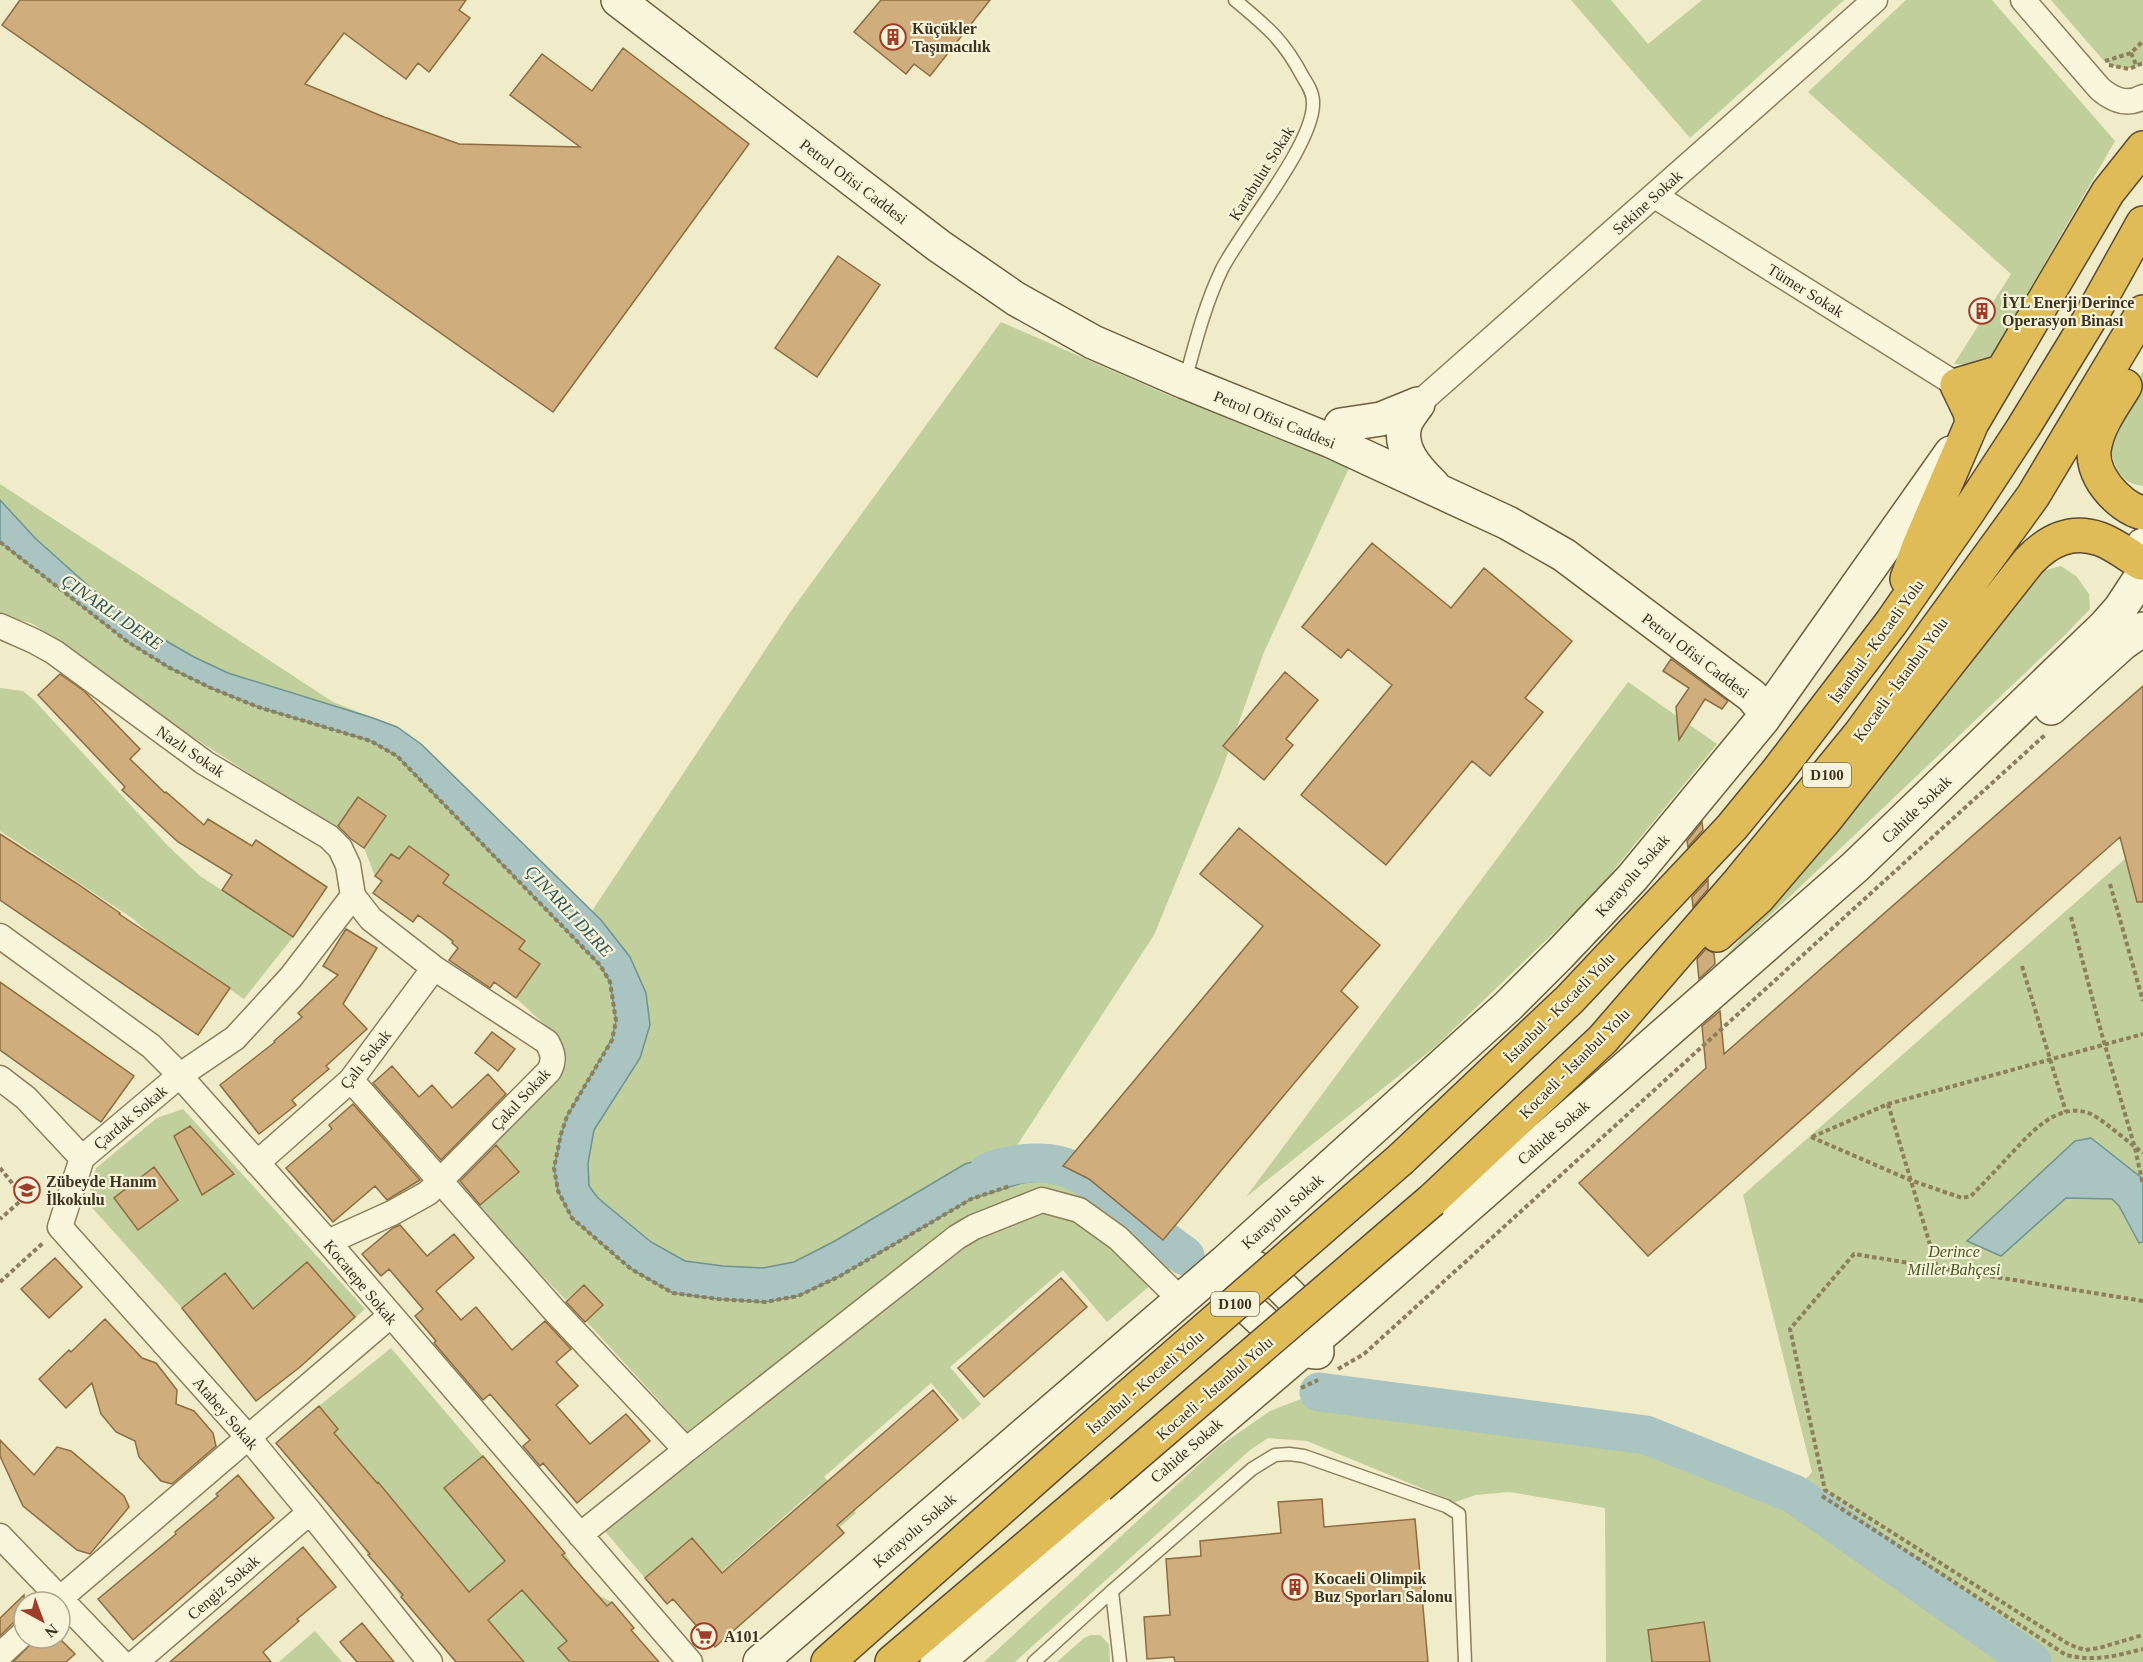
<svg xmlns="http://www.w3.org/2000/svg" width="2143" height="1662" font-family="'Times New Roman',serif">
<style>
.green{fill:#c0cf9b}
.water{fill:#a9c4c1;stroke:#6f9390;stroke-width:1.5}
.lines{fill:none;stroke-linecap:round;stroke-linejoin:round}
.river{stroke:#a9c4c1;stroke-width:39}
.building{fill:#cfad7d;stroke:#8d6c41;stroke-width:1.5}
.lane-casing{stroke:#8d7e5c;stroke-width:15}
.street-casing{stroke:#8d7e5c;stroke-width:27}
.secondary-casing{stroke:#6f5f3f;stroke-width:36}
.highway-casing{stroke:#5b4b30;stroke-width:36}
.path{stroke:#8d7e5c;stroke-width:4;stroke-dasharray:4.5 3;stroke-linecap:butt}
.lane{stroke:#faf6dc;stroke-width:12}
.street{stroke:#faf6dc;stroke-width:24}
.secondary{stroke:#faf6dc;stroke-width:33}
.highway{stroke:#e0bc58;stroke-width:33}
.highway-bridge-casing{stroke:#5b4b30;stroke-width:36;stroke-linecap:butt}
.highway-bridge{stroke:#e0bc58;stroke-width:33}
.labels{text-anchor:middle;stroke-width:4.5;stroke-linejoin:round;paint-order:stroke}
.shield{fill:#f7f3d8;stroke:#756d57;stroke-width:1.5}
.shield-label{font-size:15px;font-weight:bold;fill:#3d3320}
.poi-label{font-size:16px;font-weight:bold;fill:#3d3320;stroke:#f7f3d8;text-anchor:start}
.street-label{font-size:16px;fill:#3d3320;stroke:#f7f3d8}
.park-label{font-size:16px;font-style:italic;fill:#445a26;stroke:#f7f3d8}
.water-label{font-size:18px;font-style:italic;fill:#2f585d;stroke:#f7f3d8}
</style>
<rect width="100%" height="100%" fill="#f0ebc8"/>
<!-- green -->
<path class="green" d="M1571 0H1611L1648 44 1702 0H1844L1690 138Z
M1906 0H1992L2115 141 1989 360 1974 365 1954 364 2011 274 1808 92Z
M2051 0H2143V63C2131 71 2116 69 2104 61Z
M1001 322 1166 394 1349 468 1264 652 1220 775 1154 935 1014 1150 1007 1167 1041 1163 1063 1166 1185 1256 1107 1322 1063 1270 950 1367 981 1404 963 1420 931 1383 824 1477 856 1513 840 1527 811 1493 721 1572 691 1538 645 1578 597 1522 696 1441 586 1321 603 1305 584 1285 566 1300 491 1223 478 1207 518 1173 495 1144 558 1072C564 1059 568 1051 559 1038L516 998 540 964 519 949 524 941 467 921 452 943 440 931 464 897 443 883 449 875 409 846 399 859 375 876 364 848 386 816 358 798 336 829 163 718 62 642 31 623 0 616V530L191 664 380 731 581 920 592 911 791 611Z
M2143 371V486C2139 485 2132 484 2129 482 2110 470 2108 440 2115 421 2121 404 2134 387 2143 371Z
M0 484 333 702 373 718 228 673 194 657 168 642 140 625 93 590 35 538 0 500Z
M2061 566 2076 576 2089 594 2090 609 2065 635 1721 962 1951 689 2042 571Z
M1628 682 1717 744 1594 894 1435 1047 1246 1197Z
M0 688 23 691 34 700 168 846 200 876 293 937 244 999 156 939 132 918 0 831Z
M2143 843V1662H1606L1605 1508 1509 1492 1476 1495 1455 1502 1307 1441 1268 1438 1250 1450 1015 1662H984L1218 1447 1270 1411 1319 1392 1649 1439 1794 1493 1812 1472 1743 1195Z
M183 1109 365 1309 300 1367 225 1274 182 1308 87 1202 96 1168 157 1118Z
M391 1348 483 1456 444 1489 465 1512 503 1479 513 1492 474 1526 495 1550 534 1516 511 1599 565 1553 575 1569 535 1604 554 1627 567 1622 598 1595 612 1602 559 1648 570 1662H515L520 1657 500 1634 468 1662H455L449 1654 490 1618 471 1597 430 1632 420 1620 463 1584 444 1563 401 1597 388 1578 429 1544 409 1521 368 1555 358 1539 398 1506 378 1482 338 1515 362 1466 343 1443 304 1476 295 1465 338 1429 319 1406Z
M315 1631 342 1662H279L281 1660Z
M1091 1635H1100L1109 1644 1110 1662H1057L1084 1638Z"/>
<!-- water -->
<path class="water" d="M0 500 35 538 93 590 140 625 168 642 194 657 228 673 373 718 397 727 421 744 601 920 630 957 646 993 650 1025 640 1058 594 1130 588 1163 589 1186 598 1198 651 1242 685 1261 723 1266 763 1268 794 1262 835 1241 965 1164 1014 1150 1008 1165C1026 1164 1042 1162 1060 1166 1095 1173 1155 1231 1185 1256L1174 1265 1107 1205 1086 1190 1046 1180 1022 1183 971 1199 840 1276 798 1296 765 1302 718 1299 673 1293 631 1269 572 1218 558 1191 554 1168 561 1135 567 1116 612 1039 616 1021 610 982 600 965 397 756 371 741 258 707 211 688 170 668 128 642 0 542Z
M2091 1138 2143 1179V1242L2139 1243 2119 1206 2112 1199 2066 1198 2001 1256 1967 1241 2075 1141Z"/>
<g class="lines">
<!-- river -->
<path class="river" d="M988 1172C1010 1164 1037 1160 1061 1166 1088 1173 1109 1195 1130 1212 1148 1228 1165 1242 1185 1256
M1319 1392 1646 1435 1794 1494 2032 1662"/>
</g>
<!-- building -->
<path class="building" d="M20 0H466L459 10 470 18 429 72 418 63 406 79 344 33 305 84 384 117 459 144 580 147 510 95 542 54 592 91 623 48 749 144 553 412 2 25Z
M881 0H990L930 76 914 64 906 74 854 32Z
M838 256 880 285 817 377 775 348Z
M1372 543 1451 608 1484 568 1572 641 1525 698 1543 712 1490 776 1472 761 1386 865 1301 795 1392 685 1348 649 1341 658 1302 627Z
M1671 659 1728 701 1722 709 1705 699 1679 740 1676 707 1689 688 1663 671Z
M1285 672 1318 700 1286 739 1293 745 1264 780 1223 746Z
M60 674 84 691 140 749 130 759 165 793 166 792 204 825 208 819 252 846 256 840 327 887 293 937 222 890 232 875 178 842 122 790 125 787 38 695Z
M2143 686V902H2137L2120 837 1648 1256 1579 1183 1706 1068 1702 1026 1720 1011 1724 1054Z
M358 797 386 816 364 848 351 839 338 826Z
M1702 822 1703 830 1688 847 1687 841Z
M1239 828 1380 945 1341 991 1358 1007 1163 1240 1089 1179 1063 1166 1263 926 1200 874Z
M0 834 76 883 120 913 119 914 230 988 198 1035 0 900Z
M409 846 449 875 443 883 525 941 519 949 540 964 516 998 494 982 490 988 449 960 458 948 452 943 453 941 418 915 413 922 373 893 382 881 375 876 391 854 399 859Z
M1708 880V889L1693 907 1692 897Z
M346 929 377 948 343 1004 367 1029 326 1066 329 1069 292 1100 296 1105 259 1134 220 1085 275 1042 274 1041 302 1017 298 1013 338 975 323 966Z
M1706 949 1714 953 1715 964 1699 979 1697 959Z
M0 982 134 1076 101 1122 0 1050Z
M492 1032 515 1049 498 1071 475 1053Z
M392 1066 419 1097 432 1085 452 1108 488 1074 506 1094 441 1160 373 1083Z
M353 1104 420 1180 387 1200 375 1186 333 1222 286 1168 332 1129 329 1125Z
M190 1126 234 1174 202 1195 174 1136Z
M496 1145 519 1172 480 1205 460 1181Z
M154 1167 178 1200 138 1230 114 1198Z
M400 1225 427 1256 454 1234 474 1258 436 1291 461 1320 476 1307 512 1350 545 1321 571 1349 556 1362 578 1386 556 1405 590 1444 626 1414 650 1441 577 1503 543 1463 540 1466 523 1446 530 1440 490 1394 483 1400 434 1343 436 1341 415 1316 423 1309 389 1269 381 1276 362 1254 393 1228Z
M55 1258 82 1287 49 1318 21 1289Z
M307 1262 355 1317 300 1367 256 1401 182 1308 225 1273 253 1309Z
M1061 1278 1087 1307 984 1397 958 1368Z
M584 1285 603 1305 585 1322 566 1302Z
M105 1319 142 1358 156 1363 177 1390 176 1404 194 1411 213 1433 216 1446 172 1484 161 1481 139 1457 135 1441 116 1432 101 1414 92 1383 66 1408 39 1379 69 1350 71 1352Z
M933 1390 958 1420 837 1525 844 1533 715 1647 673 1599 667 1604 645 1578 692 1538 722 1573Z
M319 1406 338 1429 334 1433 377 1483 378 1482 469 1592 505 1561 444 1488 483 1456 565 1553 562 1555 607 1606 612 1602 634 1628 631 1630 659 1662H570L558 1648 567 1641 522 1590 488 1620 524 1662H456L401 1597 403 1595 368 1555 370 1554 276 1443Z
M0 1440 34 1475 57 1447 71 1451 124 1496 129 1507 90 1554 77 1550 23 1506 0 1456Z
M238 1475 274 1518 133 1640 98 1599 176 1534 175 1532 218 1496 216 1494Z
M1322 1499 1324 1527 1415 1519 1428 1662H1175L1174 1657 1147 1659 1144 1617 1170 1615 1166 1559 1201 1556 1200 1541 1281 1533 1278 1502Z
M303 1547 336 1587 297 1619 299 1621 263 1652 271 1662H170Z
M24 1595V1619L14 1622 0 1636V1618Z
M1704 1622 1710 1662H1652L1648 1630Z
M362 1623 394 1662H357L340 1642Z
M37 1638H59L75 1654 66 1662H13Z"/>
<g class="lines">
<!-- lane casing -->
<g class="lane-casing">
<path id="lane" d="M1185 381C1195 344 1205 304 1222 269 1243 228 1315 143 1313 102 1313 93 1308 85 1303 77 1283 39 1267 27 1235 0
M1034 1662 1112 1591
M1120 1662 1112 1591 1252 1469 1275 1455 1289 1454 1304 1456 1446 1506 1459 1514 1465 1662"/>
</g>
<!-- street casing -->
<g class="street-casing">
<path id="street" d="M2023 0 2100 89C2113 100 2127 106 2143 97
M1655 196 1957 385
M1418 404 1875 0
M0 626 34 641 54 652 205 763 329 837 340 848 348 865 353 896 371 919 434 968 547 1042C553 1053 555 1060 549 1071L428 1193 392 1213 328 1242
M0 936 151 1046 171 1066 328 1242 690 1662
M0 1078 26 1098 82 1158
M351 1080 554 1310 686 1450 957 1237 974 1227 1042 1200 1079 1210 1118 1238 1181 1300
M82 1158 60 1227 248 1437 310 1512 430 1662
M82 1158 179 1076 235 1038 291 977 353 896
M257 1163 351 1080 434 968
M580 1535 686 1450
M0 1536 121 1662
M56 1602 390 1316
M0 1655 24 1633
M136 1662 310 1512"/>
</g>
<!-- secondary casing -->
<g class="secondary-casing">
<path id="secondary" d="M618 0 939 246 1016 299 1093 342 1185 382 1331 441 1508 523 1564 555 1752 696 1761 707 1763 719
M1418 404C1413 411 1407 418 1405 425 1398 449 1417 469 1433 485
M1341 425 1381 419 1418 404
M2051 708 2123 643 2143 629
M1225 1262C1236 1264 1248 1264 1258 1269 1276 1279 1306 1309 1313 1328 1316 1336 1316 1343 1317 1352L1299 1350 1290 1347 1232 1293Z
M760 1662 1225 1262 1508 1006 1560 954 1632 878 1763 719 1951 453
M937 1662 1337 1321 1855 867 2105 626 2120 609 2143 574 2141 563 2143 545"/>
</g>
<!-- highway casing -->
<g class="highway-casing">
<path id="highway" d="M2125 386C2114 404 2099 424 2095 445 2088 473 2118 507 2143 513
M1972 423 1970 412 1957 385 2001 372
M1907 579 1919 546 1972 423 2108 192 2143 148
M1717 935 1758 898 1825 820 2029 561C2048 541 2071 529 2100 539 2114 544 2128 555 2141 563
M1401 1159 1570 999 1732 827 1777 772 1891 623 1970 509 2023 428 2089 320 2143 223
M1432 1200 1603 1039 1739 882 1860 734 2033 496 2143 312
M828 1662 1068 1449
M892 1662 1099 1486"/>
</g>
<!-- path -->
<path class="path" d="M2131 53 2137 67
M2105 61 2131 53 2143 41
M2109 65 2129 69 2143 63
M0 542 128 642 170 668 211 688 258 707 371 741 397 756 600 965 610 982 616 1021 612 1040 567 1116 561 1134 554 1168 558 1191 572 1218 631 1269 673 1293 718 1299 765 1302 798 1296 840 1276 971 1199 1010 1186
M2110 884 2143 1001
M2071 917 2102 1035 2135 1148 2143 1185
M2022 966 2066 1112
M1888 1104 1937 1268
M1811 1137 1910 1180 1962 1198 1971 1196C1984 1183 1997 1169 2009 1156 2029 1135 2057 1100 2091 1114 2105 1121 2129 1143 2143 1153
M1812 1137 1888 1104 2143 1034
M0 1168 24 1198 0 1219
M0 1282 44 1242
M2143 1301 1854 1254 1790 1329 1825 1490 2070 1645 2085 1650 2099 1648 2143 1635
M1338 1369 1364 1354 2046 734
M1301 1388 1318 1380
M1822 1496 2066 1655C2094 1662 2115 1656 2143 1649"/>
<!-- lane -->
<use href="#lane" class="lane"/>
<!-- street -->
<use href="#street" class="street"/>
<!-- secondary -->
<use href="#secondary" class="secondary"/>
<!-- highway -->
<use href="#highway" class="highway"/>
<!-- highway-bridge casing -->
<g class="highway-bridge-casing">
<path id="highway-bridge" d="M1068 1449 1401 1159
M1099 1486 1432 1200"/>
</g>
<!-- highway-bridge -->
<use href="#highway-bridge" class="highway-bridge"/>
</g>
<!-- icons -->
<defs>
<g id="building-ring" transform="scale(1.35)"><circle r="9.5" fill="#f7f3d8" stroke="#9e3d2a" stroke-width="1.5"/><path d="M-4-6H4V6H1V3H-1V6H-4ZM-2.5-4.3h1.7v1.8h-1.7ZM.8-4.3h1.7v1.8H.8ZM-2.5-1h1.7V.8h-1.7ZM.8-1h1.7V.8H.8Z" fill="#9e3d2a"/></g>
<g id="school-ring" transform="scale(1.35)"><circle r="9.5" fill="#f7f3d8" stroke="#9e3d2a" stroke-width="1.5"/><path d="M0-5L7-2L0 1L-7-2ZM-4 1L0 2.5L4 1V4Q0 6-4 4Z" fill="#9e3d2a"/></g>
<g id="supermarket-ring" transform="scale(1.35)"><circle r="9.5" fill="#f7f3d8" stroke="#9e3d2a" stroke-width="1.5"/><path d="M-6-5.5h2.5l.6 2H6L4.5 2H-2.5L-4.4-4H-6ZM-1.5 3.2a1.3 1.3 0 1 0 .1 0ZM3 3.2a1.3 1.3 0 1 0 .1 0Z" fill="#9e3d2a"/></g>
</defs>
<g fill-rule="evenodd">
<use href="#building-ring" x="893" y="37"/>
<use href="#building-ring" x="1982" y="311"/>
<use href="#school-ring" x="27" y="1190"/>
<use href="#building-ring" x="1295" y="1587"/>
<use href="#supermarket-ring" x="704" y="1636"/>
</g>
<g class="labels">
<!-- shield labels -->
<g class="shield">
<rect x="1803" y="763" width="48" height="24" rx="4.5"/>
<rect x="1211" y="1292" width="48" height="24" rx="4.5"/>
</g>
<g class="shield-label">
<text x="1827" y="780">D100</text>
<text x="1235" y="1309">D100</text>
</g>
<!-- poi labels -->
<g class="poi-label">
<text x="912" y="34">Küçükler<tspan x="912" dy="18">Taşımacılık</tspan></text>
<text x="2002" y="308">İYL Enerji Derince<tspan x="2002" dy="18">Operasyon Binası</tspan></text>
<text x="46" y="1187">Zübeyde Hanım<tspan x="46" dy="18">İlkokulu</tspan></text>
<text x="1314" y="1584">Kocaeli Olimpik<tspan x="1314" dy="18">Buz Sporları Salonu</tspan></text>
<text x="724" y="1642">A101</text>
</g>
<!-- street labels -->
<g class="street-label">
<text transform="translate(1261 173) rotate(-58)" y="6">Karabulut Sokak</text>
<text transform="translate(854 181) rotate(37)" y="6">Petrol Ofisi Caddesi</text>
<text transform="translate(1647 202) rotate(-42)" y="6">Sekine Sokak</text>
<text transform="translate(1806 290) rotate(32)" y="6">Tümer Sokak</text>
<text transform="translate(1275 419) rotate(22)" y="6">Petrol Ofisi Caddesi</text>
<text transform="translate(1876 641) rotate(-54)" y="6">İstanbul - Kocaeli Yolu</text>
<text transform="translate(1696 655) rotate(37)" y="6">Petrol Ofisi Caddesi</text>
<text transform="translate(1900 679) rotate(-54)" y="6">Kocaeli - İstanbul Yolu</text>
<text transform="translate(191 751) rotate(34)" y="6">Nazlı Sokak</text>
<text transform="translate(1916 809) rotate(-44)" y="6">Cahide Sokak</text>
<text transform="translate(1632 875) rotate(-49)" y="6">Karayolu Sokak</text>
<text transform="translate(1559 1007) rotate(-45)" y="6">İstanbul - Kocaeli Yolu</text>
<text transform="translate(365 1059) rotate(-51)" y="6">Çalı Sokak</text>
<text transform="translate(1574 1063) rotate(-45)" y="6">Kocaeli - İstanbul Yolu</text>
<text transform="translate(520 1099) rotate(-47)" y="6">Çakıl Sokak</text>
<text transform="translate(130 1117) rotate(-40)" y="6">Çardak Sokak</text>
<text transform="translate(1553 1132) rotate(-41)" y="6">Cahide Sokak</text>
<text transform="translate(1282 1211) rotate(-42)" y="6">Karayolu Sokak</text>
<text transform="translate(361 1282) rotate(50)" y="6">Kocatepe Sokak</text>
<text transform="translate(1145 1382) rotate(-41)" y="6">İstanbul - Kocaeli Yolu</text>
<text transform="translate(1214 1388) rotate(-41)" y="6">Kocaeli - İstanbul Yolu</text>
<text transform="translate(226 1413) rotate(49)" y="6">Atabey Sokak</text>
<text transform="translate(1186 1450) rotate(-41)" y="6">Cahide Sokak</text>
<text transform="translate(914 1530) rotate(-41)" y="6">Karayolu Sokak</text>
<text transform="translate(223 1587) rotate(-41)" y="6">Cengiz Sokak</text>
</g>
<!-- park labels -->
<g class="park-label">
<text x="1954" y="1257">Derince<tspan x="1954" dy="18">Millet Bahçesi</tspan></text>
</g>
<!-- water labels -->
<g class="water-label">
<text transform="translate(112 612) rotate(35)" y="6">ÇINARLI DERE</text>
<text transform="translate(569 911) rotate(47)" y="6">ÇINARLI DERE</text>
</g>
</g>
<!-- north arrow -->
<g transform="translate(42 1620) rotate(139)"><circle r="28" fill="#f7f3d8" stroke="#ada68e" stroke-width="1.5"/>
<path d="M0-4.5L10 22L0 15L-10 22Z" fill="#9e3d2a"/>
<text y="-9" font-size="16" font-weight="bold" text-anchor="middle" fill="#3d3320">N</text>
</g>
</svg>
